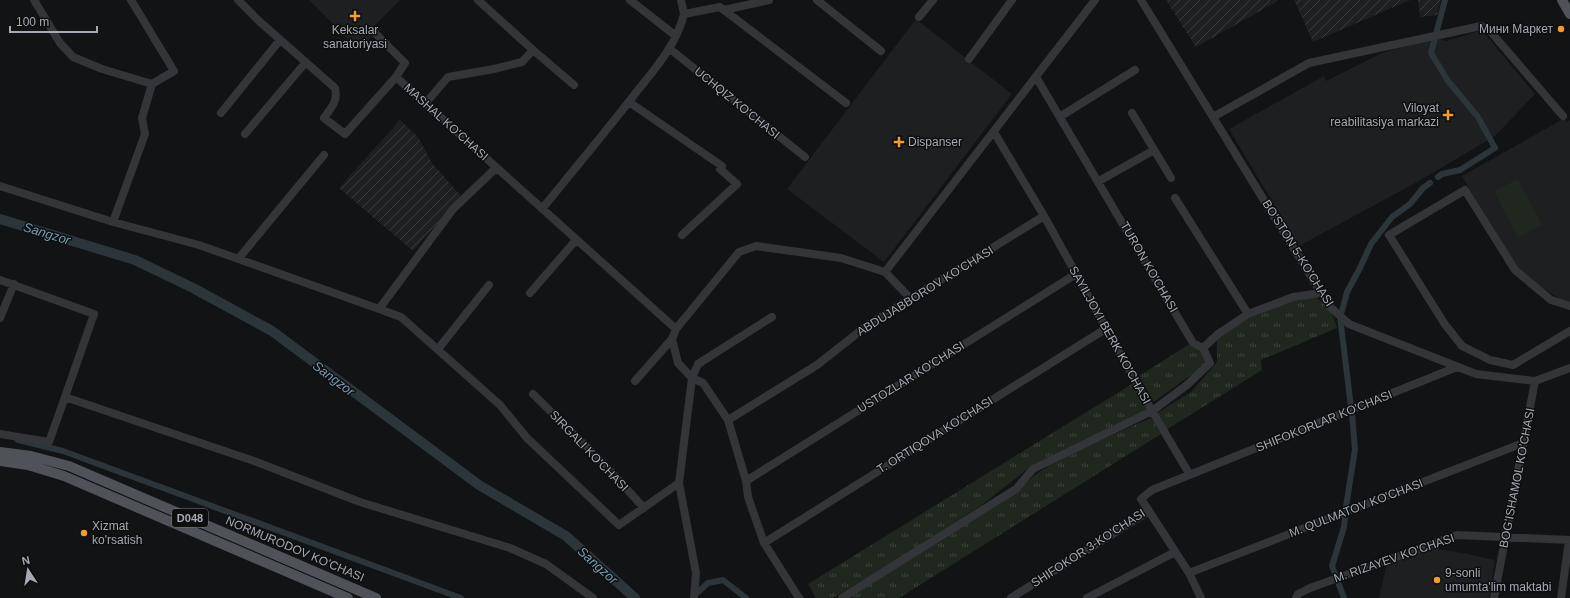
<svg xmlns="http://www.w3.org/2000/svg" width="1570" height="598" font-family="Helvetica,sans-serif">
<style>
.built{fill:#1e1f21}
.industrial{fill:url(#industrial-furrows)}
.grass{fill:url(#grass-tufts)}
.pitch{fill:#1f271f}
.lines{fill:none;stroke-linecap:round;stroke-linejoin:round}
.canal{stroke:#2b353a;stroke-width:6}
.river{stroke:#2b353a;stroke-width:10}
.minor{stroke:#333539;stroke-width:8}
.major{stroke:#4f5258;stroke-width:10}
.poi-dot{fill:#f69d28;stroke:#0e0e0f;stroke-width:1.5}
.labels{text-anchor:middle;stroke-width:3;stroke-linejoin:round;paint-order:stroke}
.shield{fill:#0e0e0f;stroke:#777c83;stroke-width:1}
.shield-label{font-size:11px;font-weight:bold;fill:#a4abb5}
.poi-label{font-size:12px;fill:#a4abb5;stroke:#0e0e0f;text-anchor:start}
.street-label{font-size:12px;fill:#a4abb5;stroke:#0e0e0f}
.water-label{font-size:13px;font-style:italic;fill:#799db2;stroke:#0e0e0f}
</style>
<defs>
<pattern id="industrial-furrows" width="10" height="10" patternUnits="userSpaceOnUse"><rect width="10" height="10" fill="#1e1f21"/><path d="M-1 1l2-2M0 10L10 0M9 11l2-2" fill="none" stroke="#3c3d3f"/></pattern>
<pattern id="grass-tufts" width="24" height="20" patternUnits="userSpaceOnUse"><rect width="24" height="20" fill="#1f271f"/><path d="M3 7l-1-3M5 7V3M7 7l1-3M15 17l-1-3M17 17v-4M19 17l1-3" fill="none" stroke="#3d443d"/></pattern>
</defs>
<rect width="100%" height="100%" fill="#121314"/>
<!-- built -->
<path class="built" d="M309 0H400L369 31 372 36 359 50Z
M916 19 1012 94 884 262 787 189Z
M1482 30 1535 94 1495 136 1419 181 1299 246 1229 129 1324 76 1326 81 1382 53 1434 38 1447 41Z
M1565 118 1567 122 1570 120V302L1560 299 1533 282 1515 265 1502 245 1462 176Z
M1431 548 1468 554 1495 560 1489 598H1379L1387 563Z"/>
<!-- industrial -->
<path class="industrial" d="M1166 0H1277L1278 1 1196 47Z
M1294 0H1410L1313 42Z
M1418 0H1441L1437 15 1420 17Z
M400 120 418 137 432 163 461 196 413 251 339 188Z"/>
<!-- grass -->
<path class="grass" d="M1312 297C1325 300 1334 315 1337 328L1261 360 1262 370 1166 430 1157 413 1191 392 1217 362V337C1247 318 1276 302 1312 297Z
M1188 345 1198 348 1207 363 1154 402 1139 376Z
M1132 384 1147 410 1086 440 1034 464 983 504 908 553 833 598H816L808 584Z
M1151 418 1161 434 899 598H849L1018 492C1035 471 1054 463 1078 451 1102 439 1126 429 1151 418Z"/>
<!-- pitch -->
<path class="pitch" d="M1518 179 1542 225 1518 238 1494 191Z"/>
<g class="lines">
<!-- canal -->
<path class="canal" d="M1438 177 1442 174 1460 170 1495 148 1478 117 1448 81 1431 53 1445 0
M1342 311 1347 292 1360 268 1371 244 1392 217 1410 204 1423 188 1430 183
M1340 317 1351 407
M18 440 63 451 461 598
M1346 507 1355 449 1352 414
M1335 574 1332 566 1344 527 1345 518
M1338 582 1344 598
M697 593 708 583 723 580 746 598"/>
<!-- river -->
<path class="river" d="M0 219 135 260 193 288 272 331 479 485 566 536 635 598"/>
<!-- minor -->
<path class="minor" d="M34 0 60 43 73 57 102 69 152 84
M238 0 259 21 335 88C338 102 332 106 324 118L345 134 396 77 676 329
M478 0 533 50 574 85
M630 0 676 36
M681 0 684 14 720 7 846 103
M817 0 881 51
M1141 0 1321 293 1329 306 1349 324 1476 374 1535 381 1570 368
M724 10 769 0
M919 17 933 0
M375 33 405 63 396 77
M670 49 805 157
M969 59 1012 0
M1036 77 1193 343 1203 348
M629 102 722 166 720 169 737 184 682 235
M425 104 448 77 494 69 522 62 533 50
M221 113 280 40
M1132 113 1171 178
M1061 116 1135 70
M1213 117 1309 63 1481 26 1490 31 1563 116
M245 134 306 62
M1099 181 1154 150
M0 186 113 222 199 245 379 309 453 209 496 168
M1175 198 1248 314
M542 209C572 172 602 136 631 99 652 72 676 47 684 14
M113 222 145 134 142 118 152 84 174 71 131 0
M239 258 324 155
M885 272 1095 0
M0 280 94 314 65 397
M530 293 576 240
M1570 306 1551 300 1515 270 1465 190 1389 235 1444 323 1462 346 1490 360 1513 365 1570 331
M379 309 401 317 500 405 527 438 619 525 679 483
M0 318 14 284
M438 349 489 285
M635 381 672 339
M533 394 603 463 644 508
M728 420 817 365 869 324 1044 216
M0 434 49 442 65 397 254 461 360 502 510 548 546 564 593 598
M1190 475 1152 411 1187 385 1210 363 1203 348 1218 334 1248 314 1293 297 1321 293
M746 481 1076 274
M1149 511 1189 573 1201 598
M764 543 1107 328
M1189 573 1523 443
M694 598 696 573 679 483 692 378 698 364 772 317
M799 598 764 543 748 497 746 481 728 420 703 383 692 378 678 363 672 339 676 329 739 252 756 246 841 258 885 272 911 299
M842 598 1016 489 1033 469 1152 411 1044 216 994 132
M1011 598 1149 511 1141 499 1152 490 1457 367
M1087 598 1175 552
M1296 598 1298 594 1310 588 1457 535 1570 540
M1494 598 1535 381
M1561 598 1569 540"/>
<!-- major -->
<path class="major" d="M1562 0 1570 14
M0 452 31 456 69 466 376 598
M0 461 28 465 64 476 348 598"/>
</g>
<!-- markers -->
<g class="poi-dot">
<path d="M353 10h4v4h4v4h-4v4h-4v-4h-4v-4h4z"/>
<circle cx="1561" cy="29" r="4"/>
<path d="M1446 109h4v4h4v4h-4v4h-4v-4h-4v-4h4z"/>
<path d="M897 136h4v4h4v4h-4v4h-4v-4h-4v-4h4z"/>
<circle cx="84" cy="533" r="4"/>
<circle cx="1437" cy="580" r="4"/>
</g>
<g class="labels">
<!-- shield labels -->
<rect class="shield" x="172" y="509" width="36" height="18" rx="3"/>
<g class="shield-label">
<text x="190" y="522">D048</text>
</g>
<!-- poi labels -->
<g class="poi-label">
<text x="1553" y="33" text-anchor="end">Мини Маркет</text>
<text x="355" y="34" text-anchor="middle">Keksalar<tspan x="355" dy="14">sanatoriyasi</tspan></text>
<text x="1439" y="112" text-anchor="end">Viloyat<tspan x="1439" dy="14">reabilitasiya markazi</tspan></text>
<text x="908" y="146">Dispanser</text>
<text x="92" y="530">Xizmat<tspan x="92" dy="14">ko'rsatish</tspan></text>
<text x="1445" y="577">9-sonli<tspan x="1445" dy="14">umumta'lim maktabi</tspan></text>
</g>
<!-- street labels -->
<g class="street-label">
<text transform="translate(737 103) rotate(39)" y="4">UCHQIZ KO'CHASI</text>
<text transform="translate(446 122) rotate(42)" y="4">MASHAL KO'CHASI</text>
<text transform="translate(1298 253) rotate(58)" y="4">BO'STON 5-KO'CHASI</text>
<text transform="translate(1149 267) rotate(60)" y="4">TURON KO'CHASI</text>
<text transform="translate(925 291) rotate(-32)" y="4">ABDUJABBOROV KO'CHASI</text>
<text transform="translate(1110 335) rotate(61)" y="4">SAYILJOYI BERK KO'CHASI</text>
<text transform="translate(911 377) rotate(-32)" y="4">USTOZLAR KO'CHASI</text>
<text transform="translate(1324 421) rotate(-22)" y="4">SHIFOKORLAR KO'CHASI</text>
<text transform="translate(935 435) rotate(-32)" y="4">T. ORTIQOVA KO'CHASI</text>
<text transform="translate(589 451) rotate(46)" y="4">SIRGALI KO'CHASI</text>
<text transform="translate(1517 478) rotate(-79)" y="4">BOG'ISHAMOL KO'CHASI</text>
<text transform="translate(1356 508) rotate(-21)" y="4">M. QULMATOV KO'CHASI</text>
<text transform="translate(1088 548) rotate(-33)" y="4">SHIFOKOR 3-KO'CHASI</text>
<text transform="translate(295 549) rotate(23)" y="4">NORMURODOV KO'CHASI</text>
<text transform="translate(1394 558) rotate(-19)" y="4">M. RIZAYEV KO'CHASI</text>
</g>
<!-- water labels -->
<g class="water-label">
<text transform="translate(47 233) rotate(17)" y="5">Sangzor</text>
<text transform="translate(334 378) rotate(37)" y="5">Sangzor</text>
<text transform="translate(598 565) rotate(42)" y="5">Sangzor</text>
</g>
</g>
<!-- north arrow -->
<g transform="translate(28 570) rotate(348)" stroke="#0e0e0f" stroke-width="3" paint-order="stroke">
<path d="M0-3L7 15L0 10L-7 15Z" fill="#a4abb5"/>
<text y="-6" font-size="11" font-weight="bold" text-anchor="middle" fill="#a4abb5">N</text>
</g>
<!-- scale -->
<path d="M10 26v6h87v-6" fill="none" stroke="#a4abb5" stroke-width="2"/>
<text x="16" y="26" font-size="12" fill="#a4abb5" stroke="#0e0e0f" stroke-width="3" paint-order="stroke">100 m</text>
</svg>
